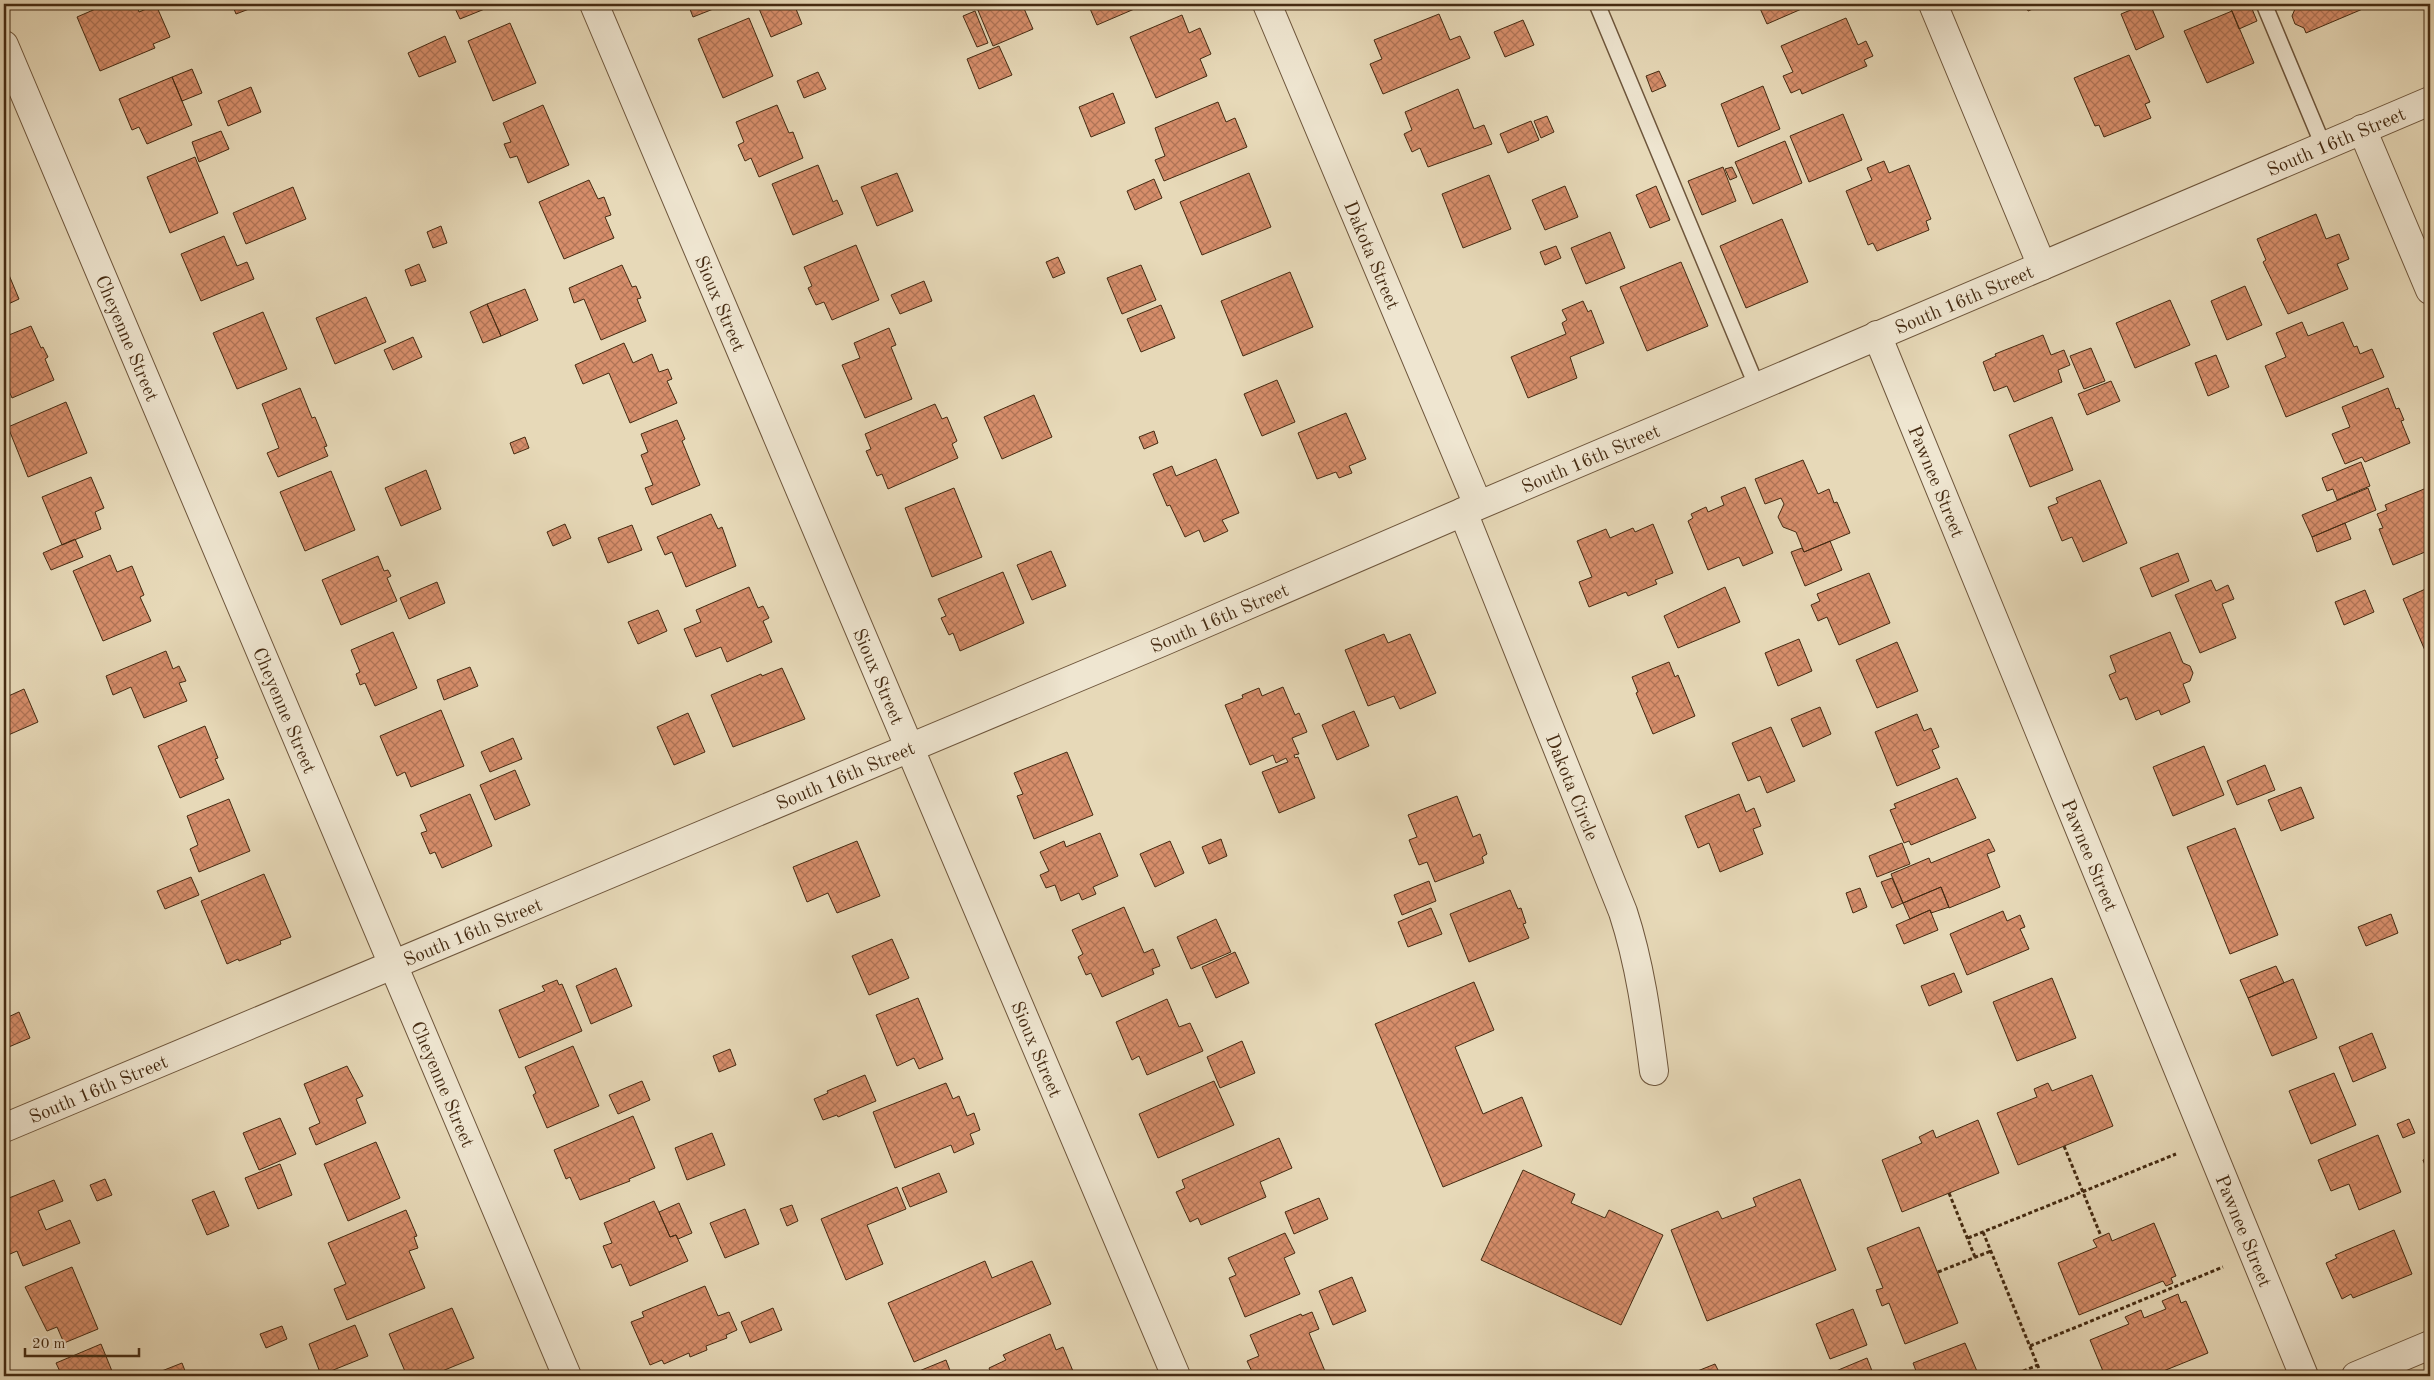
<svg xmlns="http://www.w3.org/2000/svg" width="2434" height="1380" font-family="'Old Standard TT',serif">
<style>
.building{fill:url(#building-cross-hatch);stroke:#452b12}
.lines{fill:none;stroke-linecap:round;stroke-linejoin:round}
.service-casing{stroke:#6e563c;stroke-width:18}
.minor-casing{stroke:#6e563c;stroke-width:30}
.tertiary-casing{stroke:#6e563c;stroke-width:30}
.path{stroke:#452b12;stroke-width:3;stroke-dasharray:4 2.5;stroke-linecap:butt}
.service{stroke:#efe6d1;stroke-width:15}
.minor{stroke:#efe6d1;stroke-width:28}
.tertiary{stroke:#efe6d1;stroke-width:28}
.labels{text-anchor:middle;stroke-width:4;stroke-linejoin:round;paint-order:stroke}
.street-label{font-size:19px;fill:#452b12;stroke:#efe6d1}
</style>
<defs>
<pattern id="building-cross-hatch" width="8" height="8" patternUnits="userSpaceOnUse" patternTransform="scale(1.25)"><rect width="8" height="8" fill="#d78e6b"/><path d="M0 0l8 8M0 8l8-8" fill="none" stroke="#b07457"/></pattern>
</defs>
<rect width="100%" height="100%" fill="#e7d9b8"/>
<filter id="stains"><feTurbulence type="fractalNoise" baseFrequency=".004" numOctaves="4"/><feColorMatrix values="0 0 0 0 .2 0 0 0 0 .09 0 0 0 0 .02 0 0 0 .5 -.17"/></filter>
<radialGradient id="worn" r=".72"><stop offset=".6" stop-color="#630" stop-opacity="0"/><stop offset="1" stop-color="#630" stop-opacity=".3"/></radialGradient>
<!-- building -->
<path class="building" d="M107 4H136L139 12 156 5 170 37 153 44 155 48 100 71 77 17Z
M232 4H262L236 14Z
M453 4H497L460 19Z
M688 4H726L693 17Z
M757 4H794L802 24 771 37Z
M987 4H1022L1033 29 993 46 977 8Z
M1088 4H1146L1097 25Z
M1359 4H1373L1361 9Z
M1758 4H1813L1767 24Z
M2025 4H2045L2028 11Z
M2145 4H2150L2164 37 2136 50 2121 14Z
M2229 4H2250L2257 21 2239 29Z
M2293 4H2363L2365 8 2306 33 2304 28 2295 24 2292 16 2295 9Z
M975 11 988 43 977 47 963 16Z
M2232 11 2254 63 2207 83 2184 31Z
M1439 14 1450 40 1460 36 1470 58 1383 94 1370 64 1382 59 1374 40Z
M1182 15 1189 33 1200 28 1211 54 1200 59 1207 76 1156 98 1130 37Z
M749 18 773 76 723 98 698 39Z
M1846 18 1858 45 1866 41 1873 56 1864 60 1867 66 1802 94 1800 89 1791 93 1783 76 1793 72 1781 46Z
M1523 20 1534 45 1505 57 1494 32Z
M510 23 536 83 493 101 468 41Z
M445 36 456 62 419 77 408 53Z
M999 46 1012 75 979 89 967 59Z
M2129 55 2150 102 2145 104 2151 118 2104 137 2099 125 2095 126 2074 78Z
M192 69 202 93 182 101 172 77Z
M1659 71 1666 86 1652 92 1646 76Z
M818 72 826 89 804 98 797 81Z
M172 77 192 125 147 144 139 127 132 130 119 99Z
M1763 86 1780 129 1738 147 1721 104Z
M251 87 261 112 228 126 218 101Z
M1458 89 1474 129 1484 125 1492 144 1428 167 1420 148 1412 152 1404 134 1412 130 1405 112Z
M1113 93 1125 123 1091 137 1079 107Z
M1218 102 1226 122 1235 118 1247 147 1164 181 1155 160 1165 156 1155 128Z
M543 105 569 165 528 183 517 156 510 158 504 144 511 142 503 123Z
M777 105 789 133 793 132 803 158 759 177 751 158 745 161 738 145 744 142 736 122Z
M1843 114 1862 160 1809 182 1790 136Z
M1547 116 1554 132 1541 138 1534 121Z
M1531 121 1539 140 1508 153 1500 134Z
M221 131 229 149 199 162 192 142Z
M1785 141 1802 183 1753 204 1735 162Z
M195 157 218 213 170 233 147 177Z
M1884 161 1889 173 1909 165 1931 219 1926 221 1929 230 1877 251 1873 243 1868 245 1846 191 1872 180 1867 168Z
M818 165 833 202 837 200 843 214 793 235 772 184Z
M1723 167 1736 201 1702 215 1688 181Z
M1732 167 1737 177 1730 180 1725 169Z
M897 173 913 211 877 226 861 187Z
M1249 173 1271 227 1202 255 1180 202Z
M1489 175 1511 229 1463 248 1442 194Z
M1154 179 1162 198 1135 210 1127 191Z
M589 180 598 199 604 197 611 215 605 217 614 238 564 259 539 202Z
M1565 186 1578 217 1545 230 1532 200Z
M1656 186 1670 220 1650 228 1636 195Z
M293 187 306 219 246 244 233 213Z
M2316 214 2326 239 2339 234 2349 259 2337 264 2348 289 2288 314 2263 262 2266 260 2257 239Z
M1782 219 1808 282 1746 308 1720 246Z
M441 226 447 243 433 248 427 232Z
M1610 232 1625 268 1586 284 1571 248Z
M224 236 237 266 247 262 254 279 201 301 181 254Z
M856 245 879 300 832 320 824 302 816 305 808 288 812 286 804 267Z
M1556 246 1561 258 1545 265 1540 252Z
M1058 257 1065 273 1053 278 1046 262Z
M1681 262 1708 326 1647 351 1620 287Z
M4 263 19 299 4 306Z
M419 264 426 281 411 286 405 270Z
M622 265 632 287 636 286 641 298 637 299 646 321 601 340 584 299 574 303 569 288Z
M1141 265 1156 300 1122 314 1107 278Z
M1290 272 1313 327 1243 356 1221 301Z
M924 281 932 301 900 314 891 295Z
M2245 286 2262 325 2227 340 2211 301Z
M525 289 538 320 501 336 487 304Z
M366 297 386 342 335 364 316 318Z
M2170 300 2190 345 2135 368 2116 323Z
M1583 301 1588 312 1591 310 1604 343 1570 357 1577 378 1528 398 1511 357 1566 334 1562 323 1567 320 1562 310Z
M487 304 501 336 483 343 470 312Z
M1161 305 1175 338 1141 352 1127 319Z
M263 312 287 369 237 389 213 333Z
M2302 322 2308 336 2343 322 2354 347 2357 346 2360 354 2372 349 2384 377 2286 417 2265 366 2286 357 2276 333Z
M31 326 41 348 43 347 48 357 45 359 54 380 12 398 4 379V337Z
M889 328 896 345 891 347 912 399 865 418 842 365 860 358 854 343Z
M2043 335 2051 355 2064 350 2070 365 2058 370 2062 382 2014 402 2007 386 1994 391 1983 362 1996 356 1995 354Z
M413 337 422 357 393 370 384 350Z
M624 343 633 363 652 354 659 372 668 369 672 379 667 381 677 403 630 423 609 373 583 384 575 365Z
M2091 348 2105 381 2084 389 2070 356Z
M2216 355 2229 387 2208 396 2195 363Z
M1277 380 1295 422 1262 436 1244 394Z
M2111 381 2120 401 2087 415 2078 394Z
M300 388 312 418 315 417 327 446 324 447 328 456 278 477 267 453 279 448 262 404Z
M2388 388 2396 409 2399 408 2404 420 2401 421 2410 443 2365 462 2362 457 2345 464 2332 434 2350 427 2342 407Z
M1034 395 1052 437 1002 459 984 417Z
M66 402 87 453 28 477 8 427Z
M935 404 942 419 947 417 957 441 952 444 958 458 888 489 882 474 877 476 866 451 871 449 865 434Z
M1346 413 1366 459 1349 466 1352 473 1339 478 1336 472 1317 479 1298 433Z
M2052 417 2073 470 2030 487 2009 435Z
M677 420 685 439 682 441 700 485 652 505 645 488 653 485 641 455 648 452 641 434Z
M1154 431 1158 443 1144 449 1139 437Z
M525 437 529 448 514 454 510 443Z
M1216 459 1239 513 1222 520 1228 531 1204 542 1199 530 1185 537 1170 505 1167 506 1153 474 1172 466 1176 476Z
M1803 460 1818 494 1829 489 1834 503 1837 502 1850 533 1804 552 1796 532 1783 527 1778 517 1784 504 1781 498 1765 504 1755 479Z
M2361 462 2370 486 2337 500 2333 489 2327 491 2322 478Z
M426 470 441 509 401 526 385 488Z
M331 471 355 530 305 551 280 492Z
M91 477 104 508 95 512 101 529 62 545 42 497Z
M2100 480 2127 543 2083 562 2072 537 2062 541 2048 507 2058 503 2056 498Z
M1745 487 1773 553 1743 566 1739 557 1708 570 1688 521 1693 518 1691 514 1706 507 1708 512 1724 505 1721 497Z
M2429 487 2430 550 2393 565 2379 529 2383 528 2377 514 2387 510 2385 505Z
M954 488 982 557 932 577 905 508Z
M2368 488 2376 510 2312 537 2302 515Z
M711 514 718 529 722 527 736 566 686 587 672 552 665 555 657 537Z
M2345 523 2351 539 2317 552 2312 537Z
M565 524 571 538 553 546 547 532Z
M1653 524 1673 573 1655 580 1657 584 1628 596 1626 592 1589 607 1579 582 1592 577 1577 541 1606 529 1610 538 1633 528 1635 532Z
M632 525 642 550 608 563 598 538Z
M75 539 83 557 51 570 43 553Z
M1830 541 1842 570 1805 586 1791 552 1802 548 1804 552Z
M1051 551 1066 586 1032 600 1017 565Z
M2178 553 2189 581 2152 597 2140 568Z
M110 555 117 572 132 566 144 595 140 597 151 621 103 641 73 571Z
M378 556 384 571 388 570 391 576 387 578 397 601 341 625 322 580Z
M1003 572 1024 623 960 651 953 633 949 635 941 618 946 616 938 599Z
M1869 573 1890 623 1839 645 1827 617 1818 621 1811 605 1820 601 1817 594Z
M2211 580 2216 591 2228 585 2234 599 2222 604 2236 638 2200 653 2175 595Z
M437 582 445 603 409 619 400 598Z
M749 587 758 608 763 606 769 618 763 621 772 642 727 662 721 647 696 657 684 629 701 622 696 610Z
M1725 587 1740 622 1678 648 1664 616Z
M2430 587V660H2429L2403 599Z
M2365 590 2374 612 2344 625 2335 602Z
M658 610 667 631 638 644 628 622Z
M393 632 417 688 375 706 365 683 360 685 356 674 360 672 351 650Z
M2170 632 2183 663 2190 666 2193 673 2190 681 2183 684 2190 702 2161 715 2159 710 2136 720 2127 697 2120 700 2109 675 2116 672 2110 656Z
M1384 634 1388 643 1410 634 1436 693 1400 709 1394 696 1368 706 1345 650Z
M1799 639 1812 671 1778 686 1765 653Z
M1897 642 1918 691 1877 708 1856 660Z
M166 651 173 669 179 666 186 681 179 683 187 701 144 718 131 687 113 695 106 676Z
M1669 662 1675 677 1678 675 1695 716 1653 734 1636 693 1638 692 1632 677Z
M470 667 478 686 444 700 437 680Z
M782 668 805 719 733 747 711 695 761 674 762 676Z
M1283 687 1295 715 1299 713 1307 732 1292 738 1299 754 1294 755 1295 758 1298 757 1315 798 1279 813 1262 772 1288 762 1286 758 1276 763 1273 755 1250 765 1225 705 1243 698 1242 695 1259 688 1262 696Z
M24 689 38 722 6 736 4 731V698Z
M1820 707 1831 734 1803 747 1791 719Z
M441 710 464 766 411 787 405 772 397 776 380 736Z
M1354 711 1369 746 1337 760 1322 725Z
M688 713 705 752 674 765 657 727Z
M1917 714 1924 731 1931 728 1939 747 1932 750 1940 768 1897 786 1875 732Z
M205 726 218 758 215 759 224 779 180 798 158 746Z
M1771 727 1795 781 1767 793 1760 776 1748 781 1732 743Z
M513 738 522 759 490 772 481 752Z
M2204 746 2224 795 2173 816 2153 767Z
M1067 752 1093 815 1034 839 1017 796 1023 794 1014 773Z
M2265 765 2275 790 2237 805 2227 781Z
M515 770 530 805 495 820 480 785Z
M1957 778 1976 818 1911 845 1909 841 1904 843 1890 810 1896 808 1894 804Z
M2301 787 2314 818 2281 831 2268 800Z
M2430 788V800L2426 790Z
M470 794 492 846 442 868 435 852 430 854 421 833 427 831 420 815Z
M1739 794 1746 812 1754 808 1761 826 1753 829 1763 854 1720 872 1709 843 1698 848 1685 816Z
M1457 796 1473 837 1480 834 1487 854 1482 857 1484 863 1435 882 1427 862 1419 865 1409 840 1417 837 1408 815Z
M229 799 250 851 199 872 190 849 198 845 187 816Z
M2235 828 2278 935 2230 954 2187 847Z
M1100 833 1118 876 1093 887 1096 894 1082 900 1079 893 1061 901 1055 885 1046 888 1040 875 1049 871 1040 852 1064 841 1066 847Z
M1221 839 1227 856 1209 864 1202 847Z
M1989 839 1995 851 1987 854 2000 887 1949 908 1941 887 1903 903 1891 874 1929 858 1931 863Z
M857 841 880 896 837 913 828 893 807 902 793 867Z
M1170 841 1184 873 1155 887 1140 854Z
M1902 843 1910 864 1877 877 1869 856Z
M264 874 291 937 280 941 281 944 239 961 238 959 227 964 201 901Z
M191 877 199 895 165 909 157 891Z
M1892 878 1903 903 1892 908 1881 882Z
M1429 881 1436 901 1402 915 1394 895Z
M1941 887 1949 907 1931 913 1930 910 1910 919 1903 903Z
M1860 888 1867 907 1853 913 1846 893Z
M1510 890 1518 909 1521 908 1526 923 1523 924 1529 938 1469 962 1450 914Z
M1124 907 1144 953 1153 949 1160 966 1152 969 1154 974 1102 997 1091 973 1086 975 1078 957 1083 954 1072 930Z
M1431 908 1442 934 1408 947 1398 922Z
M1930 910 1938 930 1904 944 1896 925Z
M2003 911 2007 921 2020 915 2025 927 2020 929 2029 949 1967 975 1950 934Z
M2391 914 2398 933 2366 946 2358 927Z
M1216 919 1231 952 1191 969 1177 937Z
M892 939 909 978 869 995 852 956Z
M1235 952 1249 983 1216 998 1202 967Z
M2276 966 2284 983 2248 998 2240 980Z
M616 968 632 1006 591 1024 576 986Z
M1954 973 1962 992 1929 1006 1921 986Z
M2052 978 2076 1038 2017 1061 1993 1002Z
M2293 979 2317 1038 2272 1056 2248 998Z
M557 980 559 985 562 984 582 1031 519 1058 499 1010 545 991 542 986Z
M1474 982 1494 1030 1455 1047 1483 1114 1522 1097 1542 1146 1443 1187 1375 1024Z
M918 998 943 1059 919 1069 914 1058 897 1066 876 1015Z
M1167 999 1179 1027 1190 1023 1203 1051 1147 1075 1139 1056 1132 1060 1116 1022Z
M19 1012 30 1038 4 1049V1019Z
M2372 1033 2386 1068 2353 1082 2339 1047Z
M1242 1041 1255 1073 1220 1088 1207 1057Z
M573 1046 599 1106 547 1128 533 1095 536 1093 525 1067Z
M730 1049 736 1065 719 1072 713 1056Z
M347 1066 363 1096 356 1099 366 1123 316 1145 309 1128 320 1123 304 1084Z
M2334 1073 2356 1125 2311 1144 2289 1091Z
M865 1075 876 1101 838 1117 837 1115 823 1120 814 1099 828 1093 827 1091Z
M2092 1075 2113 1126 2018 1165 1997 1113 2037 1097 2034 1089 2048 1083 2052 1091Z
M642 1081 650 1100 618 1114 609 1095Z
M1214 1081 1234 1125 1158 1158 1139 1114Z
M946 1083 953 1099 959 1096 967 1116 974 1113 980 1130 970 1134 974 1144 954 1153 951 1145 895 1168 873 1112Z
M633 1116 655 1168 629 1179 630 1181 580 1200 570 1177 566 1179 554 1150Z
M280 1118 296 1154 259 1170 243 1133Z
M2409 1119 2415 1133 2403 1138 2397 1124Z
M1978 1120 1999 1173 1902 1212 1882 1160 1922 1143 1919 1137 1933 1130 1936 1138Z
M712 1133 725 1165 687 1180 675 1148Z
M2378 1135 2401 1192 2359 1210 2349 1184 2331 1191 2318 1160Z
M1279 1138 1292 1168 1260 1182 1266 1197 1201 1225 1198 1218 1190 1222 1176 1192 1185 1188 1182 1180Z
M376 1142 400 1198 348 1221 324 1164Z
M2430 1157V1178L2423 1160Z
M280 1164 292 1195 258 1209 245 1178Z
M1523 1170 1575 1194 1571 1203 1605 1218 1609 1210 1663 1235 1621 1325 1481 1260Z
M939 1173 947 1192 910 1207 902 1188Z
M105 1179 112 1195 97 1201 90 1185Z
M1800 1179 1836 1270 1707 1321 1671 1230 1718 1211 1722 1219 1756 1206 1753 1198Z
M54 1180 63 1201 38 1211 46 1230 70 1220 80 1243 23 1266 17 1251 10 1254 4 1239V1200Z
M897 1187 906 1209 867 1225 883 1264 846 1280 821 1219Z
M214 1191 229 1226 207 1235 192 1200Z
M1319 1198 1328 1219 1294 1234 1285 1212Z
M654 1201 670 1237 676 1235 688 1261 630 1286 621 1264 612 1268 603 1246 612 1243 604 1223Z
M679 1203 692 1233 678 1239 676 1235 670 1237 659 1212Z
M792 1205 798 1221 787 1226 780 1209Z
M745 1209 759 1244 725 1258 710 1223Z
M406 1210 417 1236 414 1237 418 1248 409 1251 425 1288 347 1320 334 1289 346 1284 328 1243Z
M2154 1223 2176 1276 2171 1278 2173 1283 2166 1286 2163 1281 2079 1315 2058 1263 2097 1247 2093 1240 2109 1233 2112 1241Z
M1919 1227 1958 1323 1905 1344 1889 1303 1882 1306 1876 1290 1883 1288 1867 1248Z
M2394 1230 2412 1274 2353 1298 2351 1294 2342 1299 2326 1263 2337 1258 2335 1255Z
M1285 1233 1295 1253 1284 1258 1300 1294 1245 1317 1229 1278 1236 1275 1228 1258Z
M985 1261 992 1278 1032 1261 1051 1304 914 1362 888 1303Z
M72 1267 98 1329 64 1343 57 1327 47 1331 25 1287Z
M1352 1277 1366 1311 1333 1325 1319 1291Z
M705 1286 718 1316 729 1312 737 1330 726 1335 727 1338 706 1346 707 1350 690 1357 689 1353 664 1364 662 1360 650 1365 631 1322 644 1317 642 1312Z
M2178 1294 2181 1303 2186 1301 2208 1353 2151 1376H2105L2090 1340 2129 1324 2125 1317 2141 1310 2144 1318 2166 1309 2162 1301Z
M452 1308 474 1358 430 1376H407L389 1334Z
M773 1308 782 1330 750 1343 741 1322Z
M1853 1309 1867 1345 1830 1359 1816 1324Z
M1312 1312 1319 1329 1309 1333 1327 1376H1254L1247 1361 1259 1356 1250 1335 1301 1314 1302 1316Z
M355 1325 368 1356 321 1375 309 1344Z
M282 1326 287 1339 266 1348 260 1334Z
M1050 1334 1056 1350 1063 1347 1075 1376H992L989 1368 1006 1360 1003 1355Z
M1965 1343 1979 1376H1918L1913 1363Z
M101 1344 114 1376H62L56 1363Z
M1867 1358 1874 1376H1824Z
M946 1360 952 1376H907Z
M182 1363 187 1376H149Z
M1715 1364 1721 1376H1685Z
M723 1372 725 1376H712Z"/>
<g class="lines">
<!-- service casing -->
<g class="service-casing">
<path id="service" d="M1597 4 1757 387
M2264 4 2323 145"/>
</g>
<!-- minor casing -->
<g class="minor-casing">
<g id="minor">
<path id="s1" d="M594 4 1176 1376"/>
<path id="s2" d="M1267 4 1478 505"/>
<path d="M1933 4 2042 266"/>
<path id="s3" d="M4 45 567 1376"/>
<path d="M2362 129 2430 290"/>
<path id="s4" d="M1877 335 2304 1376"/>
<path id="s5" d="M1463 512 1623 912C1640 964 1647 1017 1654 1071"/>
<path id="s6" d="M4 1128 1162 642 1463 512 2430 101"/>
</g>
</g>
<!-- tertiary casing -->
<g class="tertiary-casing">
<path id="tertiary" d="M2356 1376 2430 1345"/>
</g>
<!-- path -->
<path class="path" d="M2064 1146 2101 1236
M1949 1193 1975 1257
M1983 1232 2042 1376
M1968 1238 2176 1154
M1938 1272 1991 1251
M2030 1346 2223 1267
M2157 1374 2158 1376
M2011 1376 2038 1365"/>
<!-- service -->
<use href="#service" class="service"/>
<!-- minor -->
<use href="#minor" class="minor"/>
<!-- tertiary -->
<use href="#tertiary" class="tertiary"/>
</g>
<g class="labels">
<!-- street labels -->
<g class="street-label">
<text dy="7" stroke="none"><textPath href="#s6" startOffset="2532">South 16th Street</textPath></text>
<text dy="7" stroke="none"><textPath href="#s2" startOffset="272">Dakota Street</textPath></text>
<text dy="7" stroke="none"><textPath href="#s6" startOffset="2128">South 16th Street</textPath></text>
<text dy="7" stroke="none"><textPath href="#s1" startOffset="325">Sioux Street</textPath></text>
<text dy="7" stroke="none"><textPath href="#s3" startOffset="318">Cheyenne Street</textPath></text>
<text dy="7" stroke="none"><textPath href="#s6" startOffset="1722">South 16th Street</textPath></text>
<text dy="7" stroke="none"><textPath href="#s4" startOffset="158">Pawnee Street</textPath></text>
<text dy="7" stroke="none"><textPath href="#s6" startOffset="1318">South 16th Street</textPath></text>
<text dy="7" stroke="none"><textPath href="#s1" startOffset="730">Sioux Street</textPath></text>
<text dy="7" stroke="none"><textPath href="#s3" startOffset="722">Cheyenne Street</textPath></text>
<text dy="7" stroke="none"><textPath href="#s6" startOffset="912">South 16th Street</textPath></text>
<text dy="7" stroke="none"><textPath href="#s5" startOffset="296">Dakota Circle</textPath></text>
<text dy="7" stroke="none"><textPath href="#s4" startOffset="562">Pawnee Street</textPath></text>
<text dy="7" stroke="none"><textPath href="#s6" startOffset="508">South 16th Street</textPath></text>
<text dy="7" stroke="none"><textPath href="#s1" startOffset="1135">Sioux Street</textPath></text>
<text dy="7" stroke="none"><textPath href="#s3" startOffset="1128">Cheyenne Street</textPath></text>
<text dy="7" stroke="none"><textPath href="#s6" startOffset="102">South 16th Street</textPath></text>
<text dy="7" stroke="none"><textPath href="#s4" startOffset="968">Pawnee Street</textPath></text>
</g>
</g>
<!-- margin -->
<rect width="2434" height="1380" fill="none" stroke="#e7d9b8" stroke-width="20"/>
<rect x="5" y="5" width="2424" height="1370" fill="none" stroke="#452b12" stroke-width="2.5"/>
<rect x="10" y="10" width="2414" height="1360" fill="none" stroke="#452b12"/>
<!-- scale -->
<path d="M25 1348v8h114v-8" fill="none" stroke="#452b12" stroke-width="2.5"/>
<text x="32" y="1348" font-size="15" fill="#452b12" stroke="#efe6d1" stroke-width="4" paint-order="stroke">20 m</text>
<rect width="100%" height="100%" filter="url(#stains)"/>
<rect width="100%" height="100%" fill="url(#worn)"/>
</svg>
